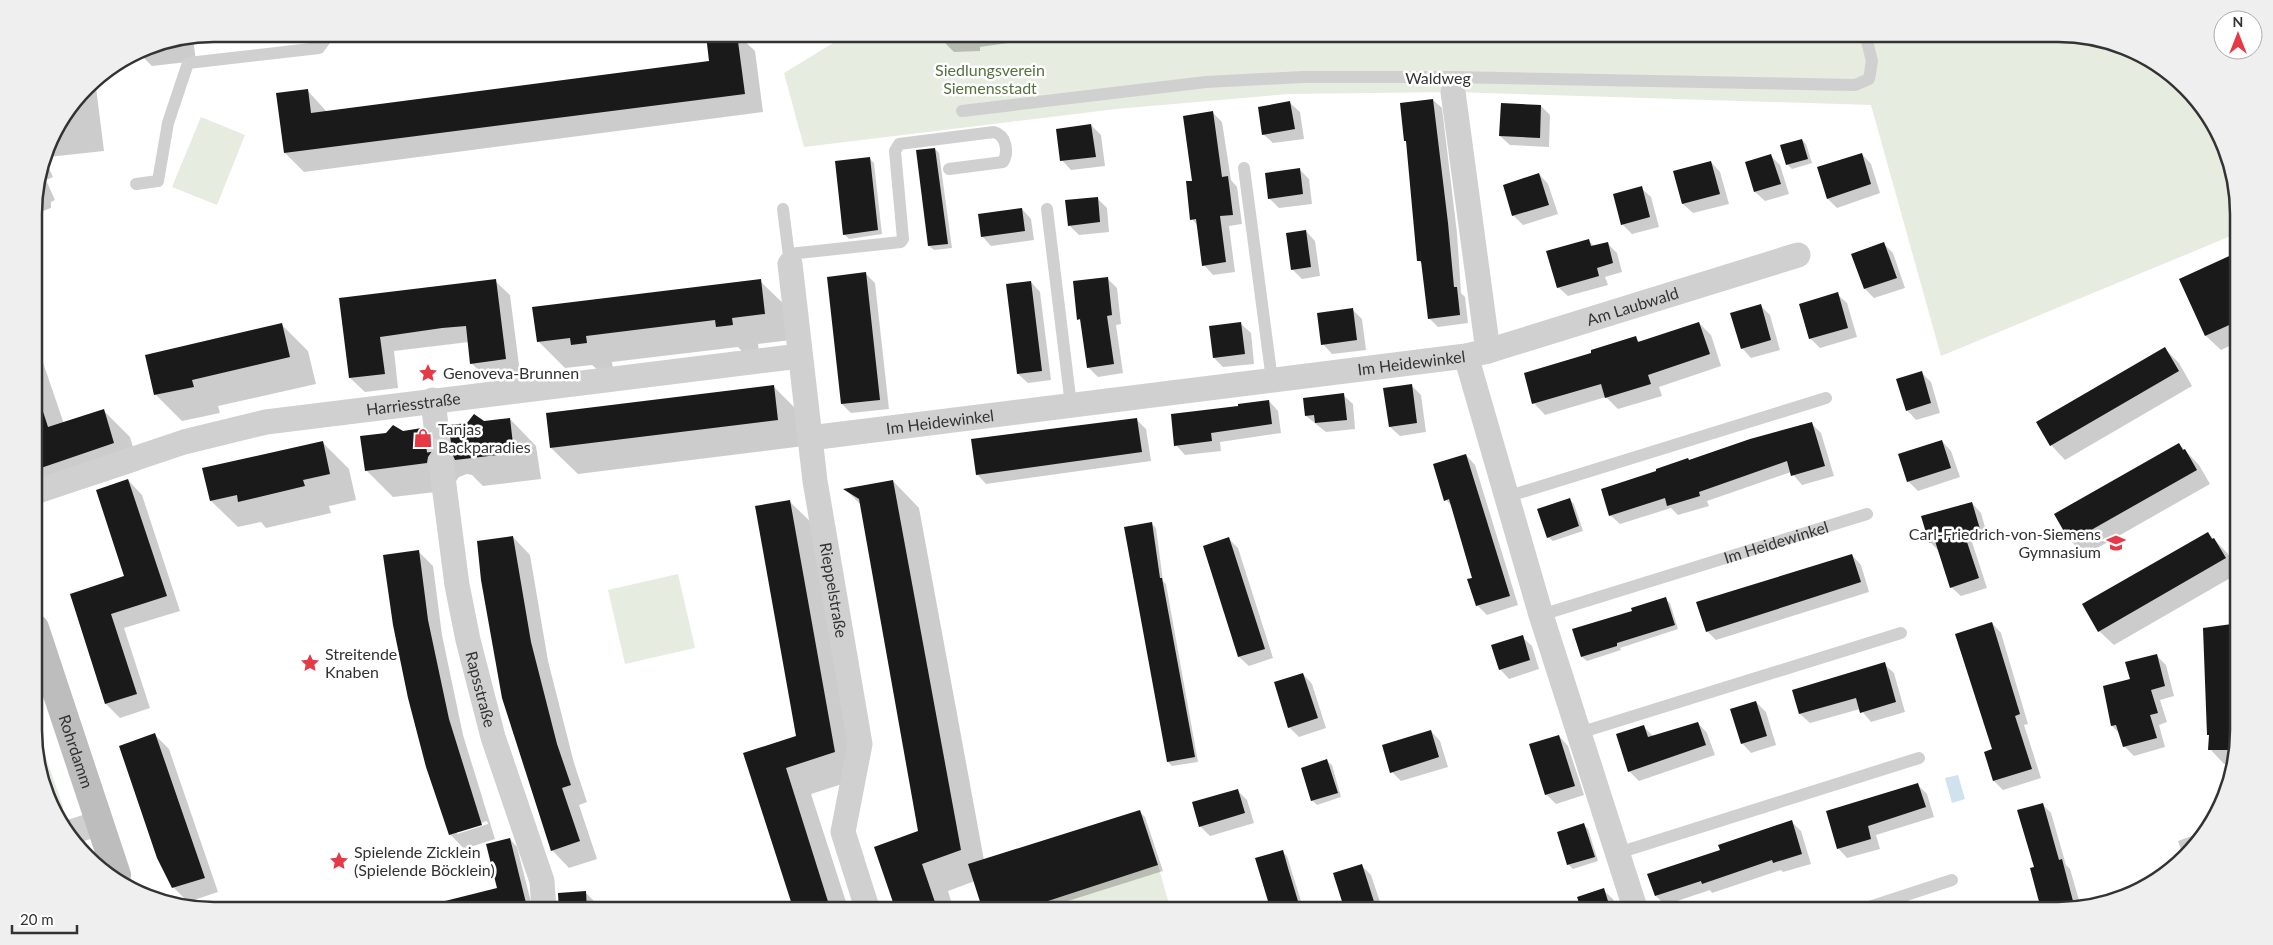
<svg xmlns="http://www.w3.org/2000/svg" width="2273" height="945" font-family="Lato,sans-serif">
<style>
.green{fill:#e6ecdf}
.water{fill:#cfe2ee}
.shadow{fill:#0003;fill-rule:evenodd}
.building{fill:#1a1a1a}
.lines{fill:none;stroke-linecap:round;stroke-linejoin:round}
.street-tunnel{stroke:#d6d6d6;stroke-width:25;stroke-dasharray:25 12;stroke-linecap:butt}
.lane{stroke:#d0d0d0;stroke-width:12}
.street{stroke:#d0d0d0;stroke-width:25}
.secondary{stroke:#bdbdbd;stroke-width:28}
.labels{text-anchor:middle;stroke-width:5;stroke-linejoin:round;paint-order:stroke}
.park-label{font-size:16px;fill:#56703f;stroke:#fff}
.street-label{font-size:16px;fill:#333;stroke:#fff}
.poi-label{font-size:16px;fill:#333;stroke:#fff;text-anchor:start}
.rim{fill:none;stroke:#333;stroke-width:2.5}
</style>
<rect width="100%" height="100%" fill="#fff"/>
<!-- green -->
<path class="green" d="M848 34H2058L2127 47 2202 104 2238 191V233L1941 356 1871 105 1453 92 1288 94 1116 109 804 147 784 73Z
M201 117 245 135 217 205 172 187Z
M678 574 695 648 625 664 608 590Z
M35 727 63 806 62 818 35 754Z
M1158 865 1171 911H1051L1048 901Z"/>
<!-- water -->
<path class="water" d="M1958 775 1965 799 1952 803 1945 778Z"/>
<!-- shadow -->
<path class="shadow" d="M727 34H737L755 51 763 112 304 172 285 153 278 94 307 90 327 112 710 62 707 36Z
M945 34H1035L1021 36 1022 41 980 47V51L954 52 946 44Z
M193 38 196 61 152 66 138 52 146 47Z
M95 79 104 151 48 157 51 165 48 166 53 177 46 180 55 200 51 202V208L40 212 39 215 34 214V202L52 135Z
M1433 100 1442 108 1457 233 1461 293 1465 297 1468 323 1438 327 1429 318 1423 265 1418 260 1407 142 1405 140Z
M1290 103 1300 112 1304 139 1273 143 1263 134Z
M1541 106 1550 115 1549 147 1510 145 1500 136Z
M1213 113 1222 122 1231 180 1237 187 1242 224 1229 226 1235 272 1213 275 1204 265 1198 226 1192 219 1193 182Z
M1091 125 1101 135 1105 166 1071 170 1062 160Z
M1802 140 1806 144 1812 163 1792 169 1788 165 1782 146Z
M935 149 939 153 952 248 934 250 929 246Z
M1862 154 1871 164 1880 193 1837 208 1828 199Z
M1770 155 1780 165 1789 194 1765 201 1755 192Z
M869 158 874 163 882 234 849 239 844 234Z
M1711 162 1720 172 1729 204 1693 213 1683 204 1675 172Z
M1299 169 1309 179 1312 204 1279 208 1269 198Z
M1539 174 1548 184 1558 214 1523 225 1513 215Z
M1641 188 1651 197 1659 227 1632 234 1622 224Z
M1097 198 1107 208 1109 232 1079 235 1070 226Z
M1022 209 1031 219 1034 240 991 246 982 236Z
M1306 231 1315 241 1320 276 1302 279 1292 269Z
M1588 240 1595 247 1607 243 1617 253 1622 272 1605 277 1608 285 1568 296 1558 287Z
M1884 244 1893 253 1905 288 1874 298 1865 289Z
M2238 253V342L2221 350 2206 336 2181 279Z
M866 274 875 283 889 409 851 413 842 404Z
M1107 278 1117 288 1121 324 1116 325 1123 373 1098 377 1088 367 1082 322 1079 319Z
M495 281 510 295 520 373 486 377 471 363 469 342 394 351 398 388 365 392 350 378 341 300Z
M760 281 787 307 791 340 758 344 759 351 744 353 738 347 612 362 613 369 599 371 592 365 565 368 538 341Z
M1031 282 1040 292 1051 380 1028 383 1018 374Z
M1837 294 1847 303 1857 337 1820 348 1810 338Z
M1760 305 1770 315 1780 350 1751 358 1742 348Z
M1352 309 1362 319 1366 350 1332 354 1323 344Z
M1699 323 1711 335 1721 366 1659 387 1662 396 1618 409 1606 397 1545 415 1534 403 1593 354 1635 338 1640 342Z
M1241 324 1251 333 1254 364 1223 367 1214 358Z
M282 325 308 351 316 384 218 406 220 413 182 421 155 394Z
M34 336 64 424 103 410 130 437 140 470 52 499 35 482Z
M2165 349 2179 363 2192 386 2065 460 2051 445Z
M1922 373 1931 382 1940 413 1916 420 1907 410Z
M1411 385 1421 395 1426 432 1400 436 1390 427Z
M774 387 800 413 804 446 578 474 551 448Z
M1343 395 1353 404 1355 429 1326 432 1306 416Z
M1269 401 1278 411 1281 433 1220 442 1221 451 1185 455 1176 445 1240 407Z
M510 419 536 446 541 479 483 486 472 475 467 474 459 477 454 484 453 490 393 497 366 470 403 432 422 430 432 441H438L484 422Z
M1136 419 1146 429 1151 461 986 484 977 474Z
M1812 424 1821 433 1834 476 1802 485 1791 472 1707 501 1709 506 1678 515 1671 508 1620 524 1610 515 1658 471Z
M1942 441 1951 451 1960 477 1918 491 1908 481Z
M322 442 349 469 356 500 329 506 331 513 266 528 261 522 238 527 211 501Z
M2179 444 2199 465 2210 484 2085 555 2071 541Z
M1466 455 1475 465 1518 605 1487 615 1477 605 1473 578 1453 507 1446 500Z
M128 480 142 495 180 611 124 628 150 708 120 718 106 704 71 595 126 577Z
M893 481 919 508 984 860 1139 811 1145 817 1163 871 1052 906 1054 911H985L975 881 948 891 954 911H897L876 848 919 832 862 506 846 490Z
M1569 499 1574 504 1583 531 1553 541 1548 537Z
M790 502 817 528 861 778 811 794 849 911H795L745 754 798 736Z
M1972 503 1981 513 1988 538 1972 542 1987 588 1961 596 1951 587 1940 552 1930 542Z
M1151 523 1156 528 1163 581 1166 584 1198 762 1172 766 1168 762Z
M2208 533 2228 554 2239 573 2114 645 2099 631Z
M513 537 530 555 548 661 574 763 587 802 579 805 597 859 569 868 552 850Z
M1229 539 1238 548 1273 658 1249 666 1239 657Z
M418 551 433 566 442 635 463 735 495 839 464 849 450 834ZM487 821 488 824 457 834V831Z
M1852 555 1861 565 1869 592 1716 640 1707 631Z
M1665 599 1670 603 1678 629 1620 648 1621 650 1587 661 1582 657 1574 630 1634 612Z
M1992 623 2001 633 2028 724 2024 725 2041 778 2003 790 1994 781Z
M2239 628V731L2233 764H2224L2210 749Z
M1522 637 1532 646 1539 669 1509 679 1500 669Z
M2157 656 2166 665 2174 696 2160 700 2167 722 2159 725 2165 747 2134 756 2124 746 2120 734 2112 726 2104 687 2131 680Z
M1884 664 1894 673 1905 712 1871 722 1860 709 1810 723 1800 714 1793 691Z
M1303 674 1312 684 1326 728 1299 737 1289 727Z
M1756 702 1766 712 1776 745 1751 753 1742 743Z
M1698 723 1707 733 1715 755 1639 781 1629 771 1644 727 1654 737Z
M1431 731 1440 741 1448 767 1401 781 1392 772Z
M155 735 169 749 218 892 188 902 174 888Z
M1559 736 1568 746 1584 795 1556 804 1546 794Z
M1327 761 1332 765 1341 797 1317 805 1312 800Z
M1918 785 1927 794 1934 817 1876 835 1880 849 1847 858 1838 848Z
M1237 790 1247 800 1254 823 1210 836 1200 826Z
M2042 804 2051 813 2066 865 2070 869 2081 907 2070 911H2043L2031 869 2035 868Z
M1791 821 1801 831 1811 864 1783 872 1781 870 1712 893 1710 890 1665 905 1656 896 1721 851Z
M1584 825 1588 829 1598 861 1573 869 1568 864Z
M2208 830 2202 841 2184 858 2178 841Z
M510 839 517 847 533 910 455 911 452 900 498 889Z
M1282 851 1287 856 1304 911H1273L1257 858Z
M1362 866 1371 875 1383 911H1347L1335 874Z
M1603 890 1613 899 1616 911H1583Z
M585 892 600 907V911H560L559 894Z"/>
<!-- building -->
<path class="building" d="M717 34H737L745 94 284 153 276 93 308 89 311 113 709 61 706 35Z
M1433 99 1448 223 1454 287H1457L1460 315 1428 319 1421 261H1417L1406 141H1404L1400 103Z
M1290 101 1295 129 1262 135 1258 107Z
M1501 103 1541 105 1540 138 1499 136Z
M1213 111 1222 177 1228 176 1233 215 1220 216 1226 262 1202 266 1196 219 1190 220 1186 181H1192L1183 116Z
M1091 124 1096 157 1060 161 1056 129Z
M1802 139 1808 159 1786 165 1780 145Z
M935 148 948 244 928 246 916 150Z
M1862 153 1871 184 1827 199 1817 167Z
M1771 154 1781 184 1754 192 1745 162Z
M870 157 878 230 843 235 835 161Z
M1711 161 1720 194 1682 204 1673 171Z
M1300 168 1303 194 1268 199 1265 173Z
M1539 173 1549 205 1512 216 1503 185Z
M1642 186 1650 217 1621 225 1613 194Z
M1098 197 1100 222 1068 226 1065 200Z
M1022 208 1025 231 981 237 978 214Z
M1306 230 1311 267 1291 270 1286 233Z
M1589 239 1591 246 1608 242 1613 263 1597 268 1599 276 1557 288 1546 251Z
M1884 242 1897 278 1864 289 1851 254Z
M2238 252V321L2205 336 2179 279Z
M866 272 880 400 841 404 827 277Z
M1108 277 1112 315 1107 316 1114 364 1087 368 1080 319 1077 320 1073 281Z
M496 279 506 359 470 364 466 326 442 328 380 337 385 374 349 378 339 298Z
M761 279 765 314 732 318 733 325 716 327 715 320 586 336 587 343 571 345 570 338 537 342 532 307Z
M1031 281 1042 371 1017 374 1006 284Z
M1838 292 1848 328 1809 339 1799 304Z
M1761 304 1771 340 1741 349 1730 313Z
M1353 308 1357 340 1321 345 1317 313Z
M1241 322 1245 354 1213 358 1209 326Z
M1699 322 1710 354 1648 375 1651 384 1605 398 1601 384 1532 404 1524 373 1591 353V350L1636 336 1638 342Z
M282 323 290 357 192 380 194 387 154 395 145 355Z
M2165 347 2179 371 2050 446 2036 422Z
M1922 371 1931 403 1906 411 1896 379Z
M1412 384 1417 423 1389 427 1383 388Z
M774 385 778 420 550 448 546 413Z
M1344 393 1347 420 1315 423 1314 415 1305 416 1303 398Z
M35 396H38L48 427 104 409 114 443 35 470Z
M1269 400 1272 424 1211 433 1212 441 1174 446 1171 414 1238 406V404Z
M474 414 484 421 510 418 514 453 455 460 452 453 446 449 440 448 432 451 428 457 427 463 365 471 360 436 386 433 393 425 403 431 422 428 425 435 430 439 438 440 445 437 449 432 450 425 467 423Z
M1137 418 1142 452 976 475 971 439Z
M1812 422 1825 466 1791 476 1787 461 1699 492 1700 496 1667 506 1665 498 1609 516 1601 489 1656 471V469L1688 458 1689 460 1750 439Z
M1942 440 1951 468 1907 482 1898 454Z
M323 441 330 474 303 480 305 486 238 502 237 495 210 501 202 468Z
M2179 443 2183 450 2185 449 2197 470 2070 542 2054 514Z
M1466 454 1510 596 1476 606 1467 579 1472 578 1449 499 1444 501 1433 464Z
M128 479 167 596 111 614 137 694 105 704 70 594 124 576 96 490Z
M893 480 961 850 922 864 938 911H896L874 847 918 831 859 499 843 489Z
M1570 498 1579 526 1547 538 1537 509Z
M790 500 835 752 786 768 831 911H794L743 753 796 736 755 506Z
M1972 502 1980 529 1964 533 1979 578 1950 588 1935 541 1929 543 1921 516Z
M1152 522 1160 578H1162L1195 757 1167 762 1124 527Z
M2208 532 2212 539 2214 538 2226 558 2098 632 2082 604Z
M513 536 531 642 557 744 571 785 562 788 580 841 551 851 502 698 481 580 477 541Z
M1229 537 1265 649 1238 657 1203 546Z
M419 550 428 620 449 719 482 825 449 835 426 767 408 698 393 625 383 555Z
M1852 554 1861 582 1706 632 1696 602Z
M1666 597 1675 625 1617 643V646L1581 657 1572 629 1632 611 1631 608Z
M1992 622 2020 714 2015 716 2032 769 1993 781 1984 752 1992 749 1955 634Z
M2239 623V651L2234 652 2230 750H2208L2209 735H2207L2203 628Z
M1523 635 1530 660 1499 670 1491 645Z
M2157 654 2165 686 2151 690 2158 713 2150 715 2157 738 2123 747 2116 725 2111 726 2103 686 2130 679 2125 662Z
M1885 662 1896 702 1860 713 1856 698 1799 714 1792 690Z
M1303 673 1318 718 1288 728 1274 682Z
M1756 701 1767 736 1741 744 1730 709Z
M1698 722 1706 745 1628 772 1616 734 1644 725 1648 737Z
M1431 730 1439 757 1390 773 1382 745Z
M155 733 205 878 172 888 157 858 119 746Z
M1559 735 1575 786 1545 795 1529 744Z
M1327 759 1338 793 1311 801 1301 768Z
M1918 783 1926 807 1868 826 1871 839 1837 849 1826 811Z
M1238 789 1245 813 1199 827 1192 802Z
M2043 803 2059 860 2062 859 2073 901 2041 909 2030 868 2034 867 2017 810Z
M1140 810 1158 865 1048 901 1051 911H983L968 864Z
M1792 820 1802 854 1773 863 1772 860 1702 884 1701 881 1655 896 1647 874 1720 850 1718 845Z
M1584 823 1595 857 1567 865 1557 832Z
M510 838 526 903 492 911H430L429 905 497 888 486 844Z
M1283 850 1288 868 1301 911H1271L1255 858Z
M1362 864 1377 911H1345L1333 873Z
M1604 888 1611 911H1582L1577 897Z
M586 891 587 911H559L558 893Z"/>
<g class="lines">
<!-- street-tunnel -->
<path class="street-tunnel" d="M436 426 441 462"/>
<!-- lane -->
<g class="lane">
<path d="M962 111 1206 82 1303 77H1453L1855 85 1869 79 1872 61 1865 34"/>
<path d="M1244 168 1272 380"/>
<path d="M136 184 158 181 168 123 188 63 319 48 329 34"/>
<path d="M783 209 789 256"/>
<path d="M1047 209 1071 405"/>
<path d="M789 254 901 242 903 239 895 151 899 144 994 132C1006 135 1009 152 1003 162L949 169"/>
<path d="M1506 497 1826 398"/>
<path id="s1" d="M1541 615 1867 514"/>
<path d="M1579 733 1901 633"/>
<path d="M1618 853 1919 758"/>
<path d="M1857 911 1952 880"/>
</g>
<!-- street -->
<g class="street">
<path d="M1453 92 1488 351"/>
<path id="s2" d="M790 264 815 481 860 744 843 832 868 911"/>
<path d="M1466 356 1541 615 1636 911"/>
<path d="M433 400 436 426"/>
<path id="s3" d="M810 438 1466 356 1488 351 1798 255"/>
<path id="s4" d="M441 462 457 585 468 640 493 737 542 881 544 911"/>
<path id="s5" d="M35 492 184 442 266 422 800 356"/>
<path d="M68 833 99 823"/>
</g>
<!-- secondary -->
<path class="secondary" id="s6" d="M35 628 117 875"/>
</g>
<!-- icons -->
<defs>
<g id="sight-bare" transform="scale(1.5)"><path d="M0-6L1.8-2.2L6-1.7L2.9 1.2L3.7 5.4L0 3.3L-3.7 5.4L-2.9 1.2L-6-1.7L-1.8-2.2Z" fill="#e63946" stroke="#fff" stroke-width="2.5" paint-order="stroke"/></g>
<g id="shop-bare" transform="scale(1.5)"><path d="M-5-2.5h2.3a2.7 3.5 0 0 1 5.4 0H5L5.5 6h-11ZM-1.5-2.5h3a1.5 2.3 0 0 0-3 0Z" fill="#e63946" stroke="#fff" stroke-width="2.5" paint-order="stroke"/></g>
<g id="school-bare" transform="scale(1.5)"><path d="M0-5L7-2L0 1L-7-2ZM-4 1L0 2.5L4 1V4Q0 6-4 4Z" fill="#e63946" stroke="#fff" stroke-width="2.5" paint-order="stroke"/></g>
</defs>
<g fill-rule="evenodd">
<use href="#sight-bare" x="428" y="373"/>
<use href="#shop-bare" x="423" y="438"/>
<use href="#school-bare" x="2116" y="543"/>
<use href="#sight-bare" x="310" y="663"/>
<use href="#sight-bare" x="339" y="861"/>
</g>
<g class="labels">
<!-- park labels -->
<g class="park-label">
<text x="990" y="76">Siedlungsverein<tspan x="990" dy="18">Siemensstadt</tspan></text>
</g>
<!-- street labels -->
<g class="street-label">
<text x="1438" y="84">Waldweg</text>
<text dy="6" stroke="none"><textPath href="#s3" startOffset="835">Am Laubwald</textPath></text>
<text dy="6" stroke="none"><textPath href="#s3" startOffset="606">Im Heidewinkel</textPath></text>
<text dy="6" stroke="none"><textPath href="#s5" startOffset="390">Harriesstraße</textPath></text>
<text dy="6" stroke="none"><textPath href="#s3" startOffset="131">Im Heidewinkel</textPath></text>
<text dy="6" stroke="none"><textPath href="#s1" startOffset="246">Im Heidewinkel</textPath></text>
<text dy="6" stroke="none"><textPath href="#s2" startOffset="329">Rieppelstraße</textPath></text>
<text dy="6" stroke="none"><textPath href="#s4" startOffset="231">Rapsstraße</textPath></text>
<text dy="6" stroke="none"><textPath href="#s6" startOffset="130">Rohrdamm</textPath></text>
</g>
<!-- poi labels -->
<g class="poi-label">
<text x="443" y="379">Genoveva-Brunnen</text>
<text x="438" y="435">Tanjas<tspan x="438" dy="18">Backparadies</tspan></text>
<text x="2101" y="540" text-anchor="end">Carl-Friedrich-von-Siemens<tspan x="2101" dy="18">Gymnasium</tspan></text>
<text x="325" y="660">Streitende<tspan x="325" dy="18">Knaben</tspan></text>
<text x="354" y="858">Spielende Zicklein<tspan x="354" dy="18">(Spielende Böcklein)</tspan></text>
</g>
</g>
<!-- crop -->
<path d="M0 0H2273V945H0ZM214 42H2058A172 172 0 0 1 2230 214V730A172 172 0 0 1 2058 902H214A172 172 0 0 1 42 730V214A172 172 0 0 1 214 42Z" fill="#efefef" fill-rule="evenodd"/>
<path class="rim" d="M214 42H2058A172 172 0 0 1 2230 214V730A172 172 0 0 1 2058 902H214A172 172 0 0 1 42 730V214A172 172 0 0 1 214 42Z"/>
<!-- north arrow -->
<g transform="translate(2238 35)"><circle r="24" fill="#ffffff" stroke="#adadad"/>
<path d="M0-4L9 19L0 12L-9 19Z" fill="#e63946"/>
<text y="-8" font-size="14" font-weight="bold" text-anchor="middle" fill="#333333">N</text>
</g>
<!-- scale -->
<path d="M12 925v8h65v-8" fill="none" stroke="#333333" stroke-width="2.5"/>
<text x="20" y="925" font-size="15" fill="#333333" stroke="#ffffff" stroke-width="4" paint-order="stroke">20 m</text>
</svg>
